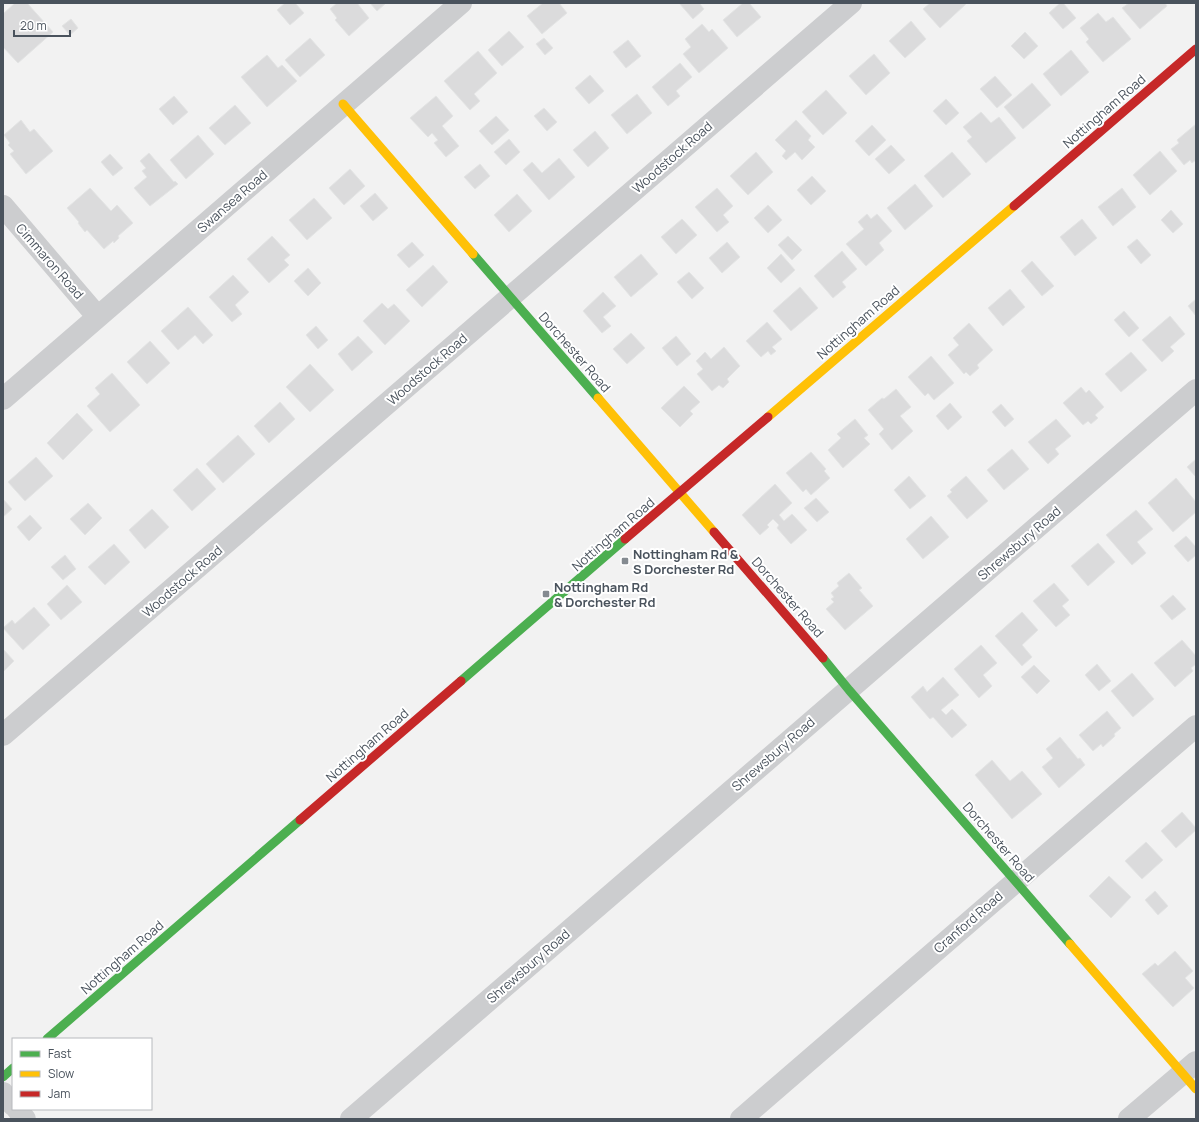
<svg xmlns="http://www.w3.org/2000/svg" width="1199" height="1122" font-family="Manrope,sans-serif">
<style>
.building{fill:#dbdbdc;stroke:#e3e4e4}
.lines{fill:none;stroke-linecap:round;stroke-linejoin:round}
.street{stroke:#cccdcf;stroke-width:22}
.fast{stroke:#4caf50;stroke-width:9}
.slow{stroke:#ffc107;stroke-width:9}
.jam{stroke:#c62828;stroke-width:9}
.poi-dot{fill:#858b91;stroke:#fff;stroke-width:1.5}
.labels{text-anchor:middle;stroke-width:4;stroke-linejoin:round;paint-order:stroke}
.street-label{font-size:13px;fill:#4a535d;stroke:#fff}
.poi-label{font-size:13px;font-weight:bold;fill:#4a535d;stroke:#fff;text-anchor:start}
</style>
<rect width="100%" height="100%" fill="#f2f2f2"/>
<!-- building -->
<path class="building" d="M15 3H27L53 32 18 63 3 47V14Z
M285 3H295L304 13 290 25 277 10Z
M337 3H357L369 18 349 36 335 20 337 18 330 9Z
M370 3H386L377 11Z
M543 3H559L567 13 542 34 527 16Z
M679 3H699L704 9 693 19Z
M743 3H749L761 17 737 37 723 20Z
M930 3H965L966 4 940 28 923 9Z
M1060 3H1063L1076 18 1063 29 1049 13Z
M1129 3H1165L1167 6 1140 29 1122 8Z
M1098 13 1106 22 1113 17 1131 39 1103 62 1086 42 1089 39 1080 28Z
M71 19 78 28 70 35 62 26Z
M911 21 926 39 905 58 889 41Z
M702 24 709 32 712 29 728 48 699 73 683 54 691 47 685 39Z
M509 31 524 47 502 66 488 50Z
M1025 32 1038 46 1024 59 1011 46Z
M310 38 325 55 300 77 285 60Z
M544 38 553 48 545 55 536 44Z
M628 40 641 56 626 68 613 52Z
M1071 50 1089 72 1061 96 1043 74Z
M478 51 497 73 474 94 480 101 470 110 444 81Z
M874 54 890 73 866 95 849 76Z
M267 55 278 68 282 65 297 81 267 107 241 77Z
M680 63 692 77 676 91 680 96 668 106 652 87Z
M590 75 604 91 589 104 575 88Z
M995 76 1012 95 997 108 980 89Z
M1032 83 1051 105 1023 129 1004 107Z
M826 90 847 113 823 135 802 112Z
M637 94 652 113 627 134 611 115Z
M174 96 188 112 173 125 159 109Z
M436 96 453 116 442 126 459 146 446 157 434 143 438 140 432 133 428 137 410 118Z
M946 99 959 113 946 125 933 111Z
M235 105 251 123 225 145 209 128Z
M544 108 557 122 547 131 534 116Z
M981 112 991 123 999 117 1016 138 986 163 967 141 972 137 963 127Z
M496 116 509 130 492 145 479 131Z
M21 120 30 132 34 129 53 151 26 174 10 154 14 151 8 145 10 143 4 135Z
M796 120 811 136 808 140 815 147 802 160 795 152 786 160 782 156 786 151 775 140Z
M1196 124V160L1192 163 1190 160 1184 165 1171 149 1179 143 1177 140Z
M872 125 886 140 869 156 855 141Z
M595 131 609 148 588 167 573 150Z
M198 135 214 154 186 179 170 160Z
M509 139 520 152 506 165 494 152Z
M891 145 905 160 889 174 875 159Z
M1160 151 1177 171 1150 195 1133 175Z
M756 152 773 172 748 195 730 176Z
M952 152 971 174 943 198 924 176Z
M149 153 174 182 175 181 178 184 150 206 134 188 147 177 142 171 146 168 140 161Z
M110 154 123 168 113 176 101 162Z
M559 158 575 177 549 200 523 170 532 162 542 173Z
M480 164 490 176 475 189 464 177Z
M350 169 365 186 344 205 329 188Z
M812 176 826 191 811 205 797 190Z
M915 184 933 206 905 230 887 208Z
M90 188 111 211 117 205 133 223 118 236 119 238 114 243 113 241 104 249 87 230 85 232 78 223 79 222 67 208Z
M717 188 733 206 723 215 729 222 717 232 695 207Z
M1122 188 1136 207 1113 226 1098 207Z
M375 193 388 208 373 221 360 206Z
M517 194 532 211 509 232 494 215Z
M314 198 332 218 307 240 289 220Z
M768 205 782 220 768 233 754 218Z
M1171 210 1183 224 1173 233 1161 220Z
M867 214 871 219 877 214 892 231 879 243 884 250 866 266 846 244 864 229 858 222Z
M682 219 697 235 676 254 661 237Z
M1082 219 1097 238 1075 256 1060 237Z
M272 236 290 255 284 260 289 265 269 283 247 259Z
M788 236 802 250 792 260 778 245Z
M1137 239 1151 255 1141 264 1127 247Z
M412 242 424 255 409 268 397 255Z
M727 242 740 257 722 273 709 258Z
M842 251 857 269 842 282 846 287 833 298 814 276Z
M641 254 658 274 631 297 614 277Z
M781 254 795 270 781 283 767 268Z
M1032 261 1054 286 1042 296 1021 271Z
M433 265 448 282 422 307 406 290Z
M308 268 321 283 308 296 294 281Z
M689 272 704 288 692 299 677 282Z
M233 275 249 292 235 305 242 314 232 322 209 297Z
M800 287 818 308 791 331 773 311Z
M1010 289 1025 307 1003 326 988 308Z
M603 292 616 306 603 317 611 326 602 333 583 311Z
M1196 299V316L1188 306Z
M382 303 388 309 394 304 410 321 385 345 363 321Z
M188 307 213 335 203 344 195 335 178 350 161 331Z
M1124 311 1139 328 1129 337 1114 320Z
M1170 316 1185 334 1170 347 1174 351 1162 362 1142 340Z
M767 322 782 339 772 347 776 351 771 355 768 351 761 357 746 341Z
M969 323 993 350 977 365 979 368 970 376 966 372 964 374 948 355 959 345 953 338Z
M316 326 328 340 318 349 306 335Z
M631 333 645 348 627 364 613 349Z
M358 336 373 352 352 371 338 354Z
M676 336 691 354 677 366 662 348Z
M150 341 170 363 147 384 127 362Z
M724 347 740 366 727 379 729 382 723 388 719 385 712 391 697 374 703 369 696 361 705 352 711 359Z
M1131 352 1147 370 1121 392 1105 374Z
M931 356 954 383 934 400 928 393 925 396 908 377Z
M310 364 334 390 310 412 286 387Z
M112 373 140 405 110 432 87 406 100 394 95 388Z
M684 386 700 402 690 411 693 414 680 427 661 408Z
M1081 387 1086 393 1089 390 1104 407 1095 415 1098 418 1091 424 1088 421 1083 425 1063 403Z
M896 389 911 407 900 416 913 431 892 450 879 434 884 429 868 410 882 398 884 399Z
M280 402 295 419 269 443 254 426Z
M950 403 962 417 948 430 936 416Z
M1001 404 1014 419 1005 427 992 412Z
M77 413 93 430 63 460 47 443Z
M855 419 868 435 864 438 870 444 843 468 828 450 841 438 837 434Z
M1056 419 1071 436 1055 449 1059 454 1048 464 1028 442Z
M238 435 255 454 223 483 206 464Z
M1012 449 1029 469 1004 490 987 470Z
M811 452 826 469 824 471 830 478 811 495 806 489 803 492 786 473Z
M36 457 53 476 25 501 8 482Z
M1196 459V477L1187 467Z
M197 468 216 489 192 511 173 490Z
M909 476 926 496 910 509 894 490Z
M966 476 988 501 967 519 947 496 952 492 950 490Z
M1176 478 1196 502V512L1173 532 1148 503Z
M775 484 792 503 779 515 784 521 792 514 807 530 791 544 777 528 779 525 773 519 767 525 769 527 760 535 742 515Z
M816 498 829 512 817 522 804 508Z
M3 499 12 509 3 517Z
M88 503 102 518 85 535 70 519Z
M152 509 169 527 145 549 129 530Z
M1136 510 1153 529 1137 542 1146 553 1132 565 1106 535Z
M30 515 42 528 29 541 17 527Z
M931 516 949 537 923 559 906 539Z
M1186 536 1196 547V555L1188 562 1174 546Z
M1098 543 1115 562 1088 586 1071 566Z
M114 544 130 562 105 585 88 567Z
M65 555 76 569 63 580 51 567Z
M849 573 862 588 859 590 873 606 845 630 826 609 834 602 831 599 834 597 831 593 839 586 837 583Z
M1054 583 1069 600 1062 606 1070 615 1056 627 1033 601Z
M67 585 82 602 61 620 47 604Z
M1173 595 1186 609 1172 620 1160 606Z
M34 607 50 625 23 650 3 628 12 620 15 624Z
M1022 612 1038 630 1022 645 1032 657 1022 666 995 636Z
M1182 640 1196 656V664L1191 668 1193 671 1175 687 1154 663Z
M981 645 997 663 983 675 992 686 979 698 954 669Z
M3 649 14 661 3 672Z
M1097 664 1111 681 1099 691 1085 675Z
M1034 665 1050 681 1037 694 1021 677Z
M1132 673 1154 699 1133 717 1111 691Z
M943 677 959 695 941 710 946 715 952 709 967 725 952 738 933 717 930 719 911 697 923 686 927 692Z
M1107 711 1121 728 1114 734 1115 736 1103 747 1101 744 1093 751 1079 735Z
M1060 737 1078 759 1080 758 1085 765 1059 788 1042 767 1053 758 1046 749Z
M992 760 1010 781 1022 771 1042 794 1012 819 975 775Z
M1182 812 1196 828V830L1176 848 1161 831Z
M1146 842 1163 860 1142 879 1125 861Z
M1109 876 1131 897 1111 918 1089 896Z
M1155 891 1168 906 1158 915 1145 900Z
M1175 951 1193 971 1185 978 1194 988 1173 1007 1142 974 1155 963 1158 966Z"/>
<g class="lines">
<!-- street -->
<path class="street" d="M3 206 97 316
M3 399 461 3
M3 735 851 3
M3 1093 13 1105
M17 1109 25 1119
M351 1119 1196 390
M741 1119 1196 726
M1129 1119 1196 1062"/>
<!-- fast -->
<path class="fast" d="M473 254 598 398
M823 658 849 690 1070 944
M461 681 625 539
M47 1039 300 820
M3 1077 13 1068"/>
<!-- slow -->
<path class="slow" d="M343 104 473 254
M598 398 714 532
M768 417 1014 206
M1070 944 1196 1089"/>
<!-- jam -->
<path class="jam" d="M1014 206 1196 49
M714 532 823 658
M625 539 768 417
M300 820 461 681"/>
</g>
<!-- markers -->
<g class="poi-dot">
<rect x="621" y="557" width="8" height="8" rx="2"/>
<rect x="542" y="590" width="8" height="8" rx="2"/>
</g>
<g class="labels">
<!-- street labels -->
<g class="street-label">
<text transform="translate(1104 111) rotate(-41)" y="5">Nottingham Road</text>
<text transform="translate(672 157) rotate(-41)" y="5">Woodstock Road</text>
<text transform="translate(232 201) rotate(-41)" y="5">Swansea Road</text>
<text transform="translate(50 261) rotate(49)" y="5">Cimmaron Road</text>
<text transform="translate(858 322) rotate(-41)" y="5">Nottingham Road</text>
<text transform="translate(575 352) rotate(49)" y="5">Dorchester Road</text>
<text transform="translate(427 369) rotate(-41)" y="5">Woodstock Road</text>
<text transform="translate(613 534) rotate(-41)" y="5">Nottingham Road</text>
<text transform="translate(1019 543) rotate(-41)" y="5">Shrewsbury Road</text>
<text transform="translate(182 581) rotate(-41)" y="5">Woodstock Road</text>
<text transform="translate(788 597) rotate(49)" y="5">Dorchester Road</text>
<text transform="translate(367 745) rotate(-41)" y="5">Nottingham Road</text>
<text transform="translate(773 754) rotate(-41)" y="5">Shrewsbury Road</text>
<text transform="translate(999 842) rotate(49)" y="5">Dorchester Road</text>
<text transform="translate(968 922) rotate(-41)" y="5">Cranford Road</text>
<text transform="translate(122 957) rotate(-41)" y="5">Nottingham Road</text>
<text transform="translate(528 966) rotate(-41)" y="5">Shrewsbury Road</text>
</g>
<!-- poi labels -->
<g class="poi-label">
<text x="633" y="559">Nottingham Rd &amp;<tspan x="633" dy="15">S Dorchester Rd</tspan></text>
<text x="554" y="592">Nottingham Rd<tspan x="554" dy="15">&amp; Dorchester Rd</tspan></text>
</g>
</g>
<!-- border -->
<rect width="1199" height="1122" fill="none" stroke="#4a535d" stroke-width="8"/>
<!-- legend -->
<rect x="12" y="1038" width="140" height="72" fill="#ffffff" stroke="#b7babe"/>
<rect x="20" y="1051" width="20" height="6" fill="#4caf50" stroke="#b7babe"/>
<text x="48" y="1058" font-size="12" fill="#4a535d">Fast</text>
<rect x="20" y="1071" width="20" height="6" fill="#ffc107" stroke="#b7babe"/>
<text x="48" y="1078" font-size="12" fill="#4a535d">Slow</text>
<rect x="20" y="1091" width="20" height="6" fill="#c62828" stroke="#b7babe"/>
<text x="48" y="1098" font-size="12" fill="#4a535d">Jam</text>
<!-- scale -->
<path d="M14 30v6h56v-6" fill="none" stroke="#4a535d" stroke-width="2"/>
<text x="20" y="30" font-size="12" fill="#4a535d" stroke="#ffffff" stroke-width="3" paint-order="stroke">20 m</text>
</svg>
